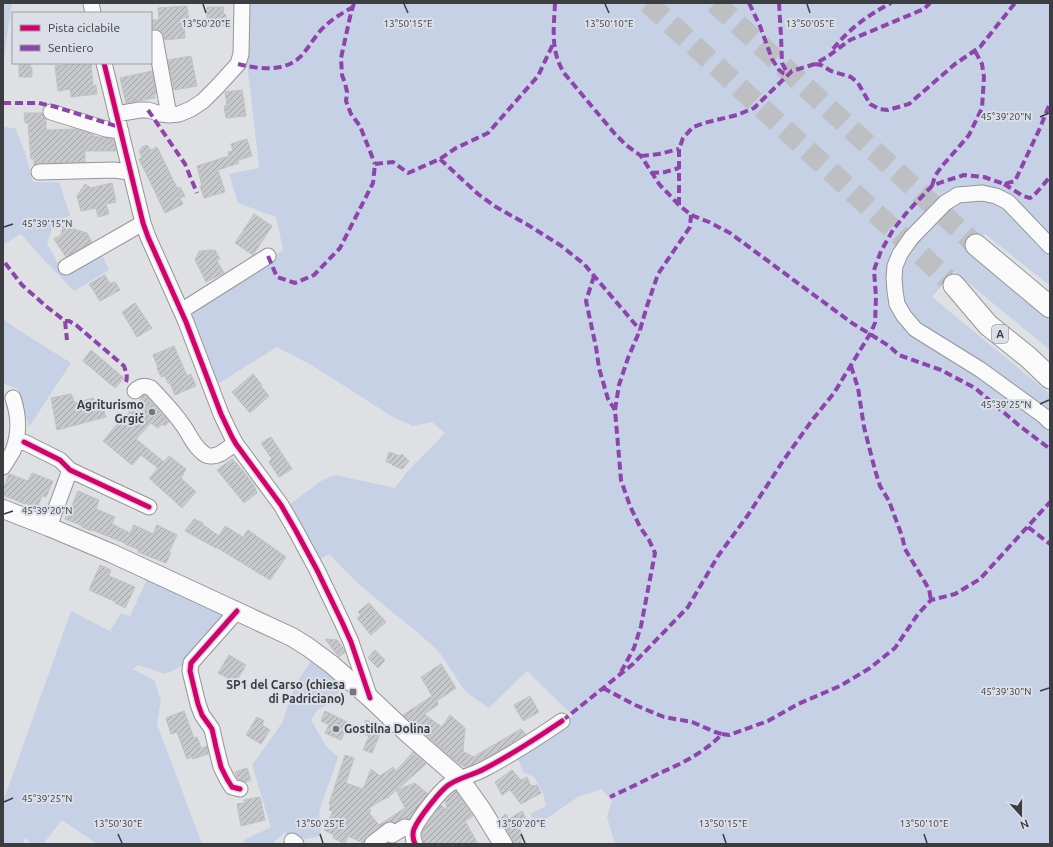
<svg xmlns="http://www.w3.org/2000/svg" width="1053" height="847" font-family="Ubuntu,sans-serif">
<style>
.green{fill:#c6d1e6}
.building{fill:url(#building-hatch);stroke:#bfc1c4;fill-rule:evenodd}
.lines{fill:none;stroke-linecap:round;stroke-linejoin:round}
.highway-tunnel{stroke:#bdbfc3;stroke-width:21;stroke-dasharray:21 10;stroke-linecap:butt}
.minor-casing{stroke:#949598;stroke-width:17}
.major-casing{stroke:#949598;stroke-width:20}
.highway-casing{stroke:#949598;stroke-width:23}
.minor{stroke:#fafafb;stroke-width:15}
.major{stroke:#fafafb;stroke-width:18}
.highway{stroke:#fafafb;stroke-width:21}
.quiet{stroke:#8e44ad;stroke-width:4;stroke-dasharray:8 4;stroke-linecap:butt}
.cycleway-casing{stroke:#dbdfe7;stroke-width:8}
.cycleway{stroke:#d6006c;stroke-width:5}
.ticks{fill:none;stroke:#3b3d40;stroke-width:1.5}
.poi-dot{fill:#747679;stroke:#dbdfe7;stroke-width:1.5}
.labels{text-anchor:middle;stroke-width:4;stroke-linejoin:round;paint-order:stroke}
.shield{fill:#dbdfe7;stroke:#6b6e72;stroke-width:1}
.shield-label{font-size:11px;font-weight:bold;fill:#3b3d40}
.poi-label{font-size:12px;font-weight:bold;fill:#3b3d40;stroke:#dbdfe7;text-anchor:end}
.ticks-label{font-size:10px;text-anchor:middle;fill:#3b3d40;stroke:#dbdfe7;stroke-width:4;stroke-linejoin:round;paint-order:stroke}
</style>
<defs>
<pattern id="building-hatch" width="6" height="6" patternUnits="userSpaceOnUse"><rect width="6" height="6" fill="#c6c8cb"/><path d="M-1 1l2-2M0 6l6-6M5 7l2-2" fill="none" stroke="#a2a4a6"/></pattern>
</defs>
<rect width="100%" height="100%" fill="#dee0e4"/>
<!-- green -->
<path class="green" d="M3 3H12L3 64Z
M249 3H1050V286L985 234 971 251 1050 320V350L954 271 932 297 1050 394V844H615L607 817 612 801 601 789 578 797 546 819 534 821 530 814 546 806 543 793 534 777 523 772 517 756 573 716 527 671 489 708C481 702 470 696 463 688 454 676 447 661 437 650 403 617 360 591 330 554L318 560 289 505 321 481 335 475 395 488 406 473 445 433 432 422 413 426 393 417 313 366 277 347 216 385 186 312 283 250 276 217 238 203 229 174 259 168 246 53Z
M3 127 15 128 25 152 33 182H59L70 215 54 223 47 243 57 262 68 275 102 255 109 270 74 291 43 259 21 234 3 245Z
M3 319 17 329 71 363 29 427 18 389 3 383Z
M148 577 226 615 182 666 165 674 138 665 133 669 154 680 161 700 157 724 202 844H97L62 820 43 844H32L25 838 23 844H3V802L71 611 110 631 121 613 130 616Z
M314 657 344 685 329 704 317 710 311 720 326 746 338 757 319 812 321 836 306 839 284 833 272 844H245L244 840 271 827 252 765 282 723 296 683Z"/>
<!-- building -->
<path class="building" d="M187 6 189 23 184 24 185 38 165 40 164 36 161 31 154 29 151 30V20H159L158 8Z
M207 7H224L223 14 226 15V26L207 25Z
M191 56 197 86 174 90 168 60Z
M19 63H31L30 67 32 68V77H19Z
M64 63H91L93 86 96 85 97 94 71 97 70 89 58 91 55 66 65 65Z
M152 71 156 94H154L155 98 126 103 120 78Z
M242 90 246 116 226 118 224 106 227 105 225 92Z
M24 113H42L44 118 46 119V130L76 129 93 134V136L113 139 116 151H85V162L39 163 34 165V159H31L28 123H25Z
M247 139 252 156 238 160 239 163 218 170 225 192 204 198 200 186H202L197 166 229 156 228 152 233 151 231 144Z
M147 145 151 150 157 147 177 188 180 187 185 196 180 198 183 204 165 213 157 196 139 159 142 158 139 151 142 147Z
M112 183 116 202 106 204 109 214 98 217 96 208 81 211 77 196 85 184 91 188Z
M254 214 272 226 253 255 235 243Z
M63 226 87 233 92 242 66 257 54 239 61 235Z
M212 250V251L215 250 220 259 217 261 224 273 206 282 195 260 199 251Z
M105 275 110 284 115 282 120 290 100 301 89 284Z
M135 303 152 328 137 337 122 312Z
M174 346 187 376 191 374 196 386 175 395 170 383H168L165 376 161 377 157 368 158 367 153 355Z
M91 350 124 378 115 388 83 361Z
M253 374 262 385 261 386 269 396 250 413 232 392Z
M71 394 75 403 93 398 96 406 102 405 106 417 57 430 51 398Z
M144 395 146 396 169 422 165 426 162 424 158 428 151 423 136 439 164 462 169 456 186 469 181 478 196 492 182 508 149 478 158 468 141 455 132 465 103 441 123 417 124 418Z
M271 437 292 469 279 477 269 462 272 459 261 443Z
M389 452 400 456 402 454 409 461 402 469 392 465 393 464 386 462Z
M232 459 239 466 254 485 257 493 244 503 217 470Z
M32 473 53 481 46 497 42 496 37 508 25 503V504L3 495V489L9 474 28 481Z
M78 491 99 500 96 509 115 517 112 524 130 533 134 525 153 534 157 525 177 535 169 552 171 553 166 563 138 552 139 550 125 544V543L92 530 91 531 82 527 83 526 65 519 69 507 71 508Z
M194 519 203 523 202 524 219 536 225 526 243 537 248 530 286 557 270 580 216 547V548L185 531Z
M100 565 111 570 109 576 135 587 125 608 115 603 116 602 89 590Z
M369 603 386 622 371 635 357 618 361 615 358 612Z
M325 639 337 640 344 649 345 652 339 657Z
M375 650 385 660 378 668 368 658Z
M229 655 246 665 236 682 218 673Z
M441 664 456 688 437 701 438 705 424 714 442 727 450 715 465 728 463 751 473 757 521 729 526 734 500 750 472 765 465 767 458 763 403 715 432 696 421 677Z
M530 696 539 712 523 721 514 705Z
M184 711 194 738 197 737 201 748 207 746 208 754 193 759 192 757 187 759 177 732 171 734 166 718Z
M325 711 349 723 341 740 325 733 329 725 321 721Z
M257 717 264 721 262 725 270 730 261 744 246 735Z
M366 720 383 727 372 753 363 750 369 736 362 733Z
M413 752 426 764 397 790 415 783 428 794 409 819H401L395 823 389 821 385 823 366 837 364 840 363 843 348 836 345 844 333 838 334 835 324 830 333 811 329 810 331 804H329L345 755 354 758 346 783 363 789 371 769 380 776 393 767 396 771ZM396 790 405 808 379 825 369 813 371 810 369 808 382 800 389 797Z
M247 768 251 780 246 782 238 779 235 772Z
M512 770 521 780 527 777 531 786 537 785 541 793 521 804 510 790 502 795 495 782Z
M456 791 473 816 465 821 478 844H424L422 835 424 829 441 805 448 811 445 801Z
M260 797 265 820 241 826 237 804 245 803 244 800Z
M522 811 527 820 518 826 524 838 520 840 523 844H513L512 838 500 819 506 814 509 819Z"/>
<g class="lines">
<!-- highway-tunnel -->
<path class="highway-tunnel" d="M648 3 947 279
M715 3 976 245"/>
<!-- minor casing -->
<g class="minor-casing">
<path id="minor" d="M91 3 93 13
M155 38 169 115
M104 63 143 223 148 237 186 322 221 414 232 437 236 444 281 505 296 531 317 570 342 622 351 642 370 698
M51 112 106 129 121 131
M116 114 140 110H148L161 114 169 115 179 114 191 109 203 101 217 87 238 64 241 54 242 3
M39 172 113 170 130 172
M1050 246 1008 202 996 196 982 193 958 195 945 203 911 238 900 254 895 266 894 278 895 291 897 304 904 316 915 329 981 370 1044 416 1050 422
M66 267 143 223
M181 311 268 256
M135 391C140 386 145 385 151 388 162 400 173 411 182 424 189 433 193 445 202 452 204 454 207 456 210 456 220 457 228 448 235 443
M24 442 60 460 70 470 149 507
M3 467C6 462 10 456 13 451 20 432 19 416 13 398
M49 527 70 470
M237 611 191 663 190 671 198 704 202 715 212 729 216 747 221 767 227 779 232 787 240 789
M292 841 296 844
M372 844 390 830 392 835 405 827 414 829
M415 844C413 839 412 834 414 829 418 819 441 789 450 784 461 777 473 775 484 769 511 755 537 738 562 721"/>
</g>
<!-- major casing -->
<g class="major-casing">
<path id="major" d="M3 509 49 527 111 553 292 637 308 647 331 664 370 698 406 732 460 779 482 810 503 844"/>
</g>
<!-- highway casing -->
<g class="highway-casing">
<path id="highway" d="M976 245 1050 307
M954 285 988 325 1028 357 1050 378"/>
</g>
<!-- minor -->
<use href="#minor" class="minor"/>
<!-- major -->
<use href="#major" class="major"/>
<!-- highway -->
<use href="#highway" class="highway"/>
<!-- quiet -->
<path class="quiet" d="M354 3 350 17 341 58 342 75 345 83 347 92 346 101 351 114 360 126 375 164
M555 3C554 28 550 50 564 73L615 134 626 145 641 156 659 184 679 205 691 215 709 222 730 233 852 323 870 334 889 346 899 355 941 370 975 388 1021 427 1050 449
M749 3 760 26 772 59 779 70 783 73 788 74
M779 3 781 36 782 63 788 74
M833 49C850 28 867 16 891 3
M238 64C259 69 286 73 302 55 309 47 314 38 321 30 330 20 341 14 353 7
M815 64 821 65 831 71 851 77 858 83 870 104 879 109 888 110 909 104 955 64 980 47 1015 3
M3 103H39L56 107 119 127
M148 110 185 164 197 193
M641 156 659 154 679 149
M440 159 478 194 496 207 528 225 560 245 584 264 640 330
M651 173 665 172 679 168
M1004 184 1023 196 1030 198C1035 196 1045 182 1050 177
M932 186 935 176 942 166 957 149 969 135 982 108 984 77 982 64 975 51
M679 205V149L683 138 693 127 704 123 737 115 754 108 792 71 815 64 827 57 850 40 924 9 930 3
M268 256 277 277 295 283 314 275 340 248 373 183 375 164 393 162 408 173 440 159 456 148 488 133 538 76 554 42
M5 263 22 285 47 307 65 321 67 340
M594 276 586 301 596 347 599 368 608 399 615 410
M65 321H69L76 325 124 366C126 372 128 376 126 382
M851 366 858 388 864 427 875 470 880 486 889 501 902 536 905 549 929 589 931 600
M1028 527 1050 544
M621 672 634 648 641 626 655 553 649 540 640 527 630 506 621 480 615 410 619 385 628 358 640 330 647 306 658 274 690 227 691 215
M603 688 635 705 664 717 692 722 715 732 722 734C705 752 683 763 660 773 644 781 627 789 610 797
M562 721 633 664 688 607 718 556 748 515 783 461 813 419 834 393 870 334 875 323 876 297 874 270 881 251 893 230 908 211 932 186 942 182 964 175 984 177 1004 184 1015 181 1040 128 1050 103
M722 734 729 735 768 721 798 704 840 686 870 668 895 648 918 614 931 600 955 594 980 579 1050 502"/>
<!-- cycleway casing -->
<g class="cycleway-casing">
<path id="cycleway" d="M104 63 143 223 148 237 186 322 221 414 232 437 236 444 281 505 296 531 317 570 342 622 351 642 370 698
M24 442 60 460 70 470 149 507
M237 611 191 663 190 671 198 704 202 715 212 729 216 747 221 767 227 779 232 787 240 789
M415 844C413 839 412 834 414 829 418 819 441 789 450 784 461 777 473 775 484 769 511 755 537 738 562 721"/>
</g>
<!-- cycleway -->
<use href="#cycleway" class="cycleway"/>
</g>
<!-- ticks -->
<path class="ticks" d="M203 4 206 13M404 4 408 13M605 4 609 13M807 4 810 13M1040 117 1049 113M4 227 13 224M1040 404 1049 400M4 514 13 511M1040 691 1049 688M4 802 13 798M118 834 122 843M320 834 323 843M521 834 525 843M723 834 726 843M924 834 927 843"/>
<!-- markers -->
<g class="poi-dot">
<circle cx="152" cy="412" r="4"/>
<rect x="349" y="688" width="8" height="8" rx="2"/>
<circle cx="336" cy="729" r="4"/>
</g>
<g class="labels">
<!-- shield labels -->
<rect class="shield" x="992" y="325" width="16" height="18" rx="3"/>
<g class="shield-label">
<text x="1000" y="338">A</text>
</g>
<!-- poi labels -->
<g class="poi-label">
<text x="144" y="409">Agriturismo<tspan x="144" dy="14">Grgič</tspan></text>
<text x="345" y="689">SP1 del Carso (chiesa<tspan x="345" dy="14">di Padriciano)</tspan></text>
<text x="344" y="733" text-anchor="start">Gostilna Dolina</text>
</g>
</g>
<g class="ticks-label">
<text x="206" y="27">13°50'20"E</text>
<text x="408" y="27">13°50'15"E</text>
<text x="609" y="27">13°50'10"E</text>
<text x="810" y="27">13°50'05"E</text>
<text x="1006" y="120">45°39'20"N</text>
<text x="47" y="227">45°39'15"N</text>
<text x="1006" y="408">45°39'25"N</text>
<text x="47" y="514">45°39'20"N</text>
<text x="1006" y="695">45°39'30"N</text>
<text x="47" y="802">45°39'25"N</text>
<text x="118" y="827">13°50'30"E</text>
<text x="320" y="827">13°50'25"E</text>
<text x="521" y="827">13°50'20"E</text>
<text x="723" y="827">13°50'15"E</text>
<text x="924" y="827">13°50'10"E</text>
</g>
<!-- border -->
<rect width="1053" height="847" fill="none" stroke="#3b3d40" stroke-width="8"/>
<!-- legend -->
<rect x="12" y="12" width="140" height="52" fill="#dbdfe7" stroke="#9b9ea4"/>
<rect x="20" y="25" width="20" height="6" fill="#d6006c" stroke="#9b9ea4"/>
<text x="48" y="32" font-size="12" fill="#3b3d40">Pista ciclabile</text>
<rect x="20" y="45" width="20" height="6" fill="#8e44ad" stroke="#9b9ea4"/>
<text x="48" y="52" font-size="12" fill="#3b3d40">Sentiero</text>
<!-- north arrow -->
<g transform="translate(1021 815) rotate(159)" stroke="#dbdfe7" stroke-width="3" paint-order="stroke">
<path d="M0-3L7 15L0 10L-7 15Z" fill="#3b3d40"/>
<text y="-6" font-size="11" font-weight="bold" text-anchor="middle" fill="#3b3d40">N</text>
</g>
</svg>
